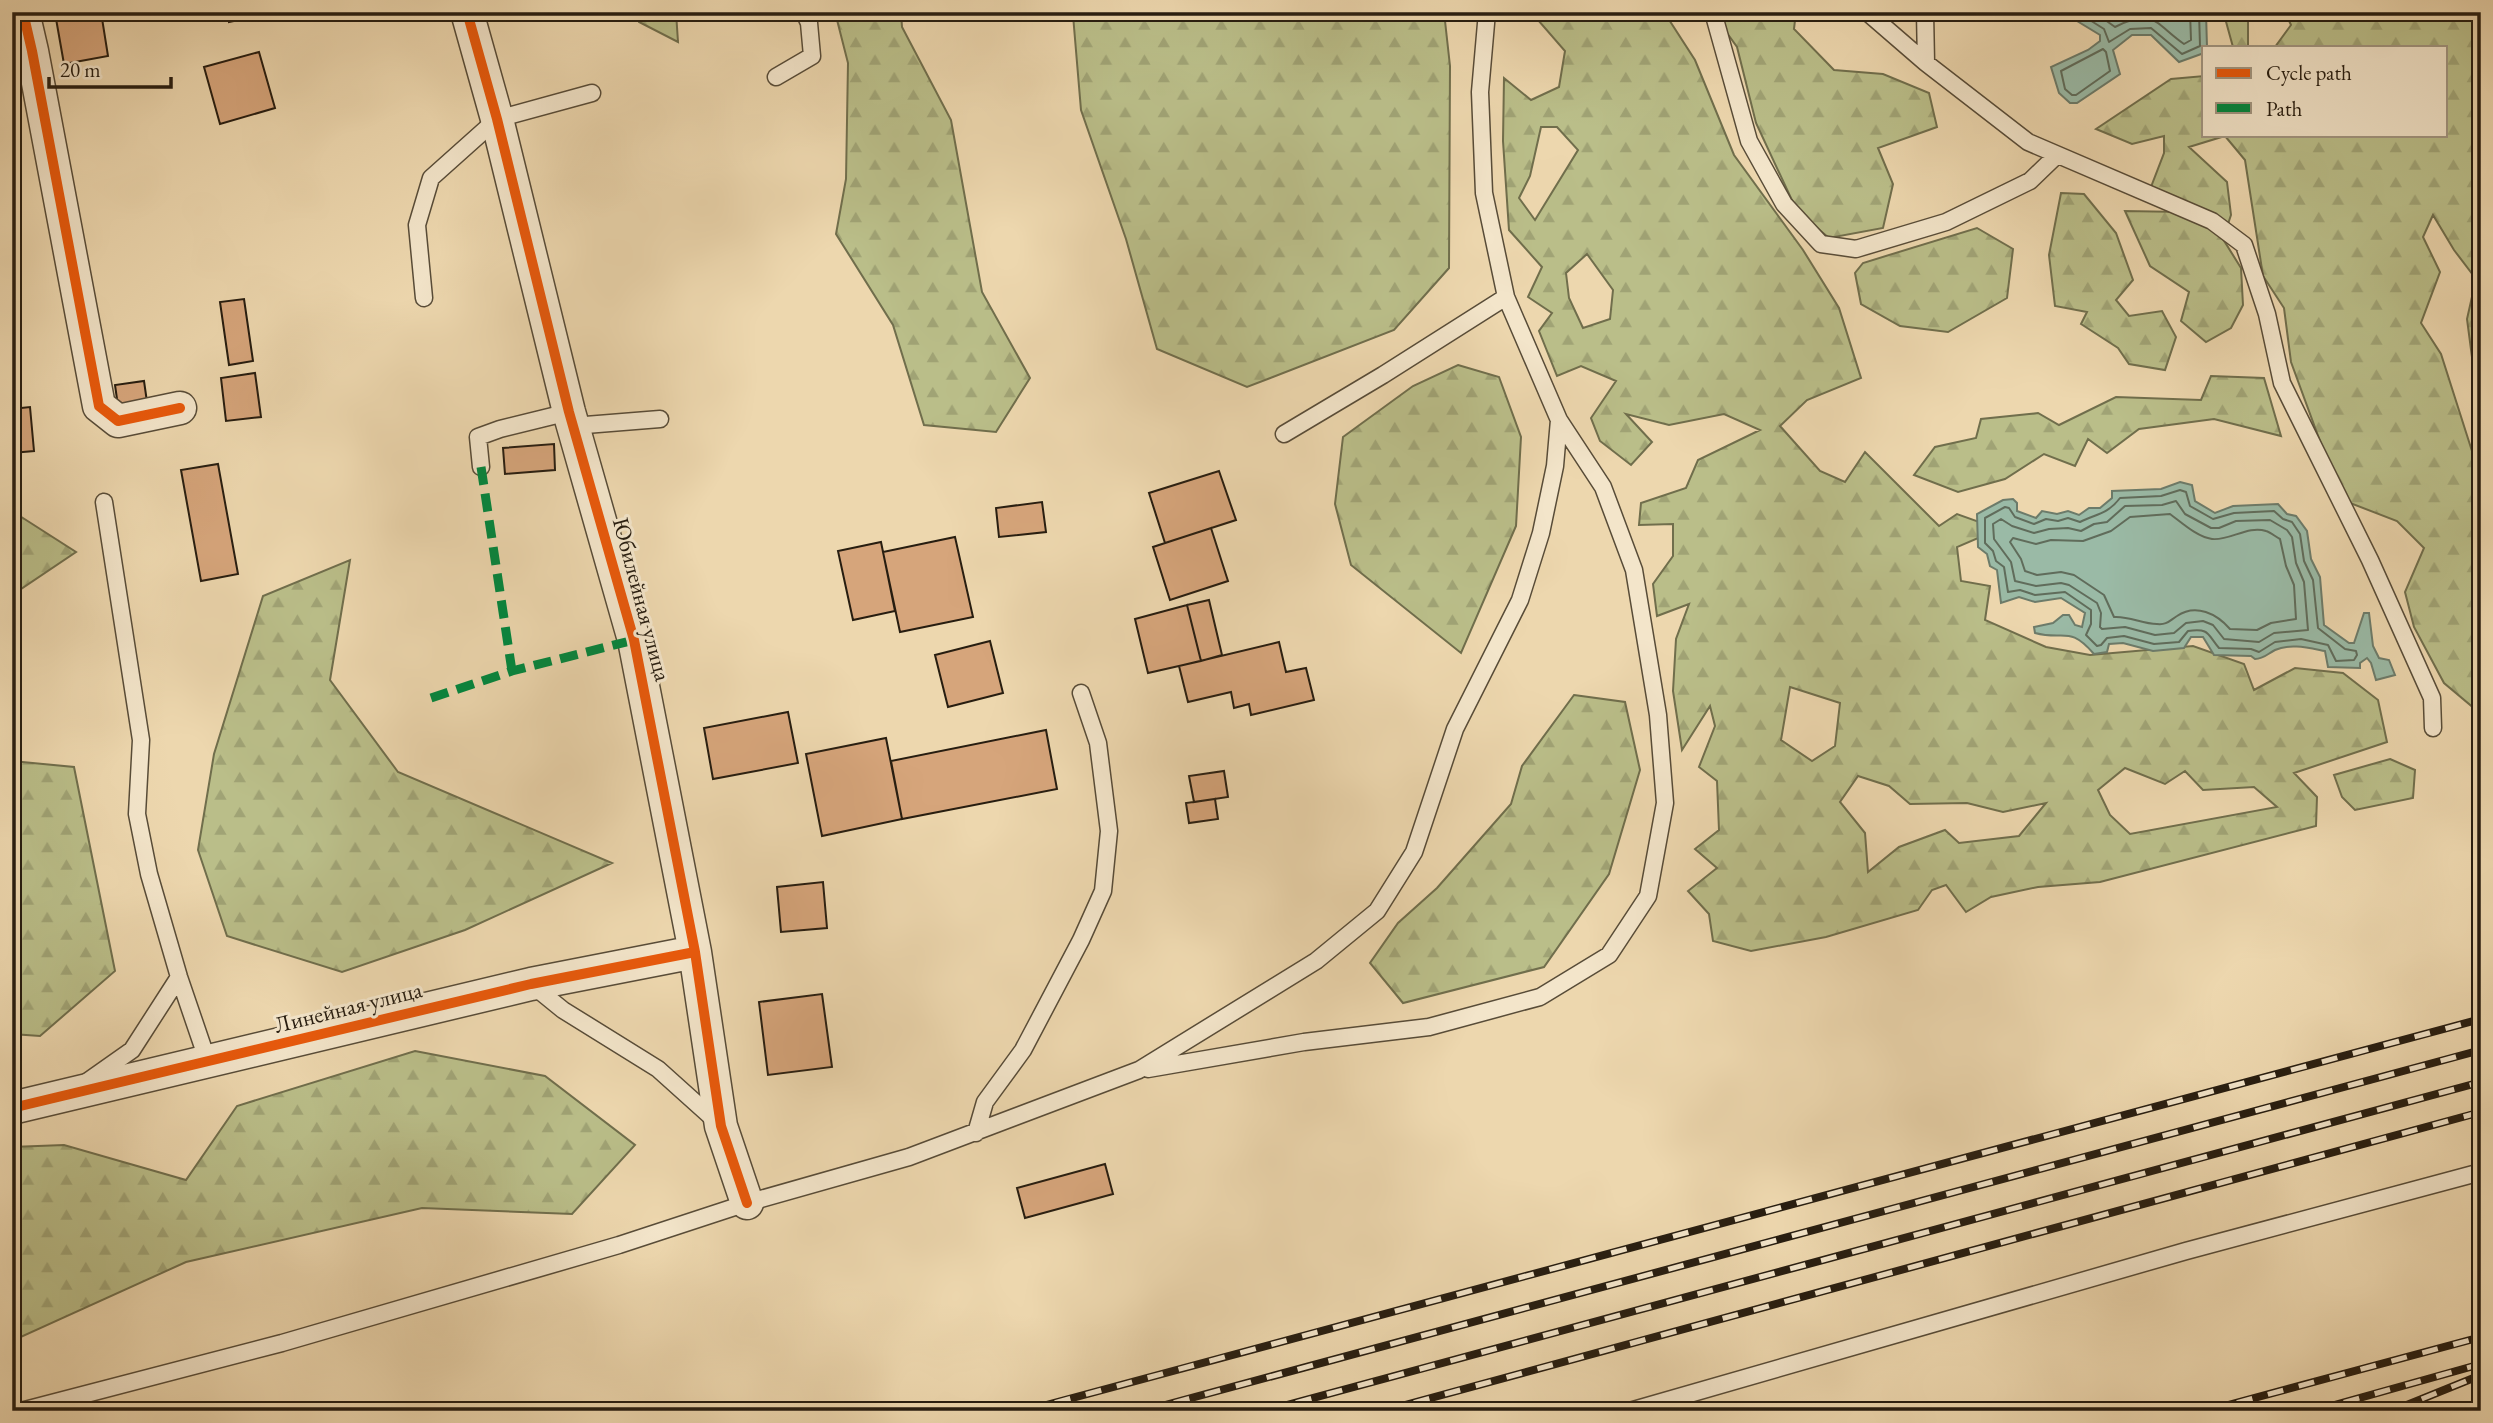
<svg xmlns="http://www.w3.org/2000/svg" width="2493" height="1423" font-family="'EB Garamond',serif">
<style>
.forest{fill:url(#forest-firs);stroke:#706e4c;stroke-width:2;fill-rule:evenodd}
.water{fill:#9abaa6;stroke:#6c7b6a;stroke-width:2}
.lines{fill:none;stroke-linecap:round;stroke-linejoin:round}
.shore{stroke:#606c5b;stroke-width:2}
.building{fill:#d6a57b;stroke:#271d10;stroke-width:2}
.service-casing{stroke:#584c38;stroke-width:19}
.minor-casing{stroke:#584c38;stroke-width:35}
.service{stroke:#f3e5ca;stroke-width:16}
.minor{stroke:#f3e5ca;stroke-width:32}
.rail-casing{stroke:#271d10;stroke-width:8}
.rail{stroke:#f3e5ca;stroke-width:5;stroke-dasharray:16;stroke-linecap:butt}
.quiet{stroke:#00873e;stroke-width:9;stroke-dasharray:18 9;stroke-linecap:butt}
.cycleway-casing{stroke:#f3e5ca;stroke-width:15}
.cycleway{stroke:#e8590c;stroke-width:10}
.labels{text-anchor:middle;stroke-width:6;stroke-linejoin:round;paint-order:stroke}
.street-label{font-size:23px;fill:#271d10;stroke:#f3e5ca}
</style>
<defs>
<pattern id="forest-firs" width="22" height="20" patternUnits="userSpaceOnUse" patternTransform="scale(1.75)"><rect width="22" height="20" fill="#babe89"/><path d="M5 1l3.5 6h-7zM16 11l3.5 6h-7z" fill="#a0a375"/></pattern>
</defs>
<rect width="100%" height="100%" fill="#edd7ae"/>
<filter id="stains"><feTurbulence type="fractalNoise" baseFrequency=".00286" numOctaves="4"/><feColorMatrix values="0 0 0 0 .2 0 0 0 0 .09 0 0 0 0 .02 0 0 0 .5 -.17"/></filter>
<radialGradient id="worn" r=".72"><stop offset=".6" stop-color="#630" stop-opacity="0"/><stop offset="1" stop-color="#630" stop-opacity=".3"/></radialGradient>
<!-- forest -->
<path class="forest" d="M634 12H676L678 42 639 22Z
M835 12H901L902 27 951 120 982 292 1030 378 996 432 924 425 893 325 836 234 846 179 848 63Z
M1080 12H1444L1450 66 1449 268 1394 330 1247 387 1157 349 1126 239 1081 110 1073 15Z
M1531 12H1664L1695 60 1734 155 1803 250 1839 308 1861 378 1807 400 1780 426 1820 471 1845 482 1865 452 1939 526 1957 514 1999 529 1957 547 1961 581 1990 586 1985 620 2046 647 2090 655 2193 646 2244 664 2254 690 2295 668 2343 673 2378 700 2387 742 2294 773 2317 797 2316 826 2100 882 2038 887 1991 897 1966 912 1946 885 1932 890 1918 910 1826 937 1751 951 1713 941 1709 914 1688 891 1717 868 1695 849 1719 830 1717 781 1699 767 1715 726 1710 706 1682 750 1673 691 1676 639 1689 604 1657 616 1653 584 1673 556V524L1639 525 1641 503 1686 488 1698 460 1760 430 1724 414 1669 425 1626 414 1652 442 1631 465 1600 441 1591 418 1616 381 1581 366 1557 376 1539 331 1552 313 1528 297 1542 267 1509 230 1503 141 1504 78 1531 100 1559 87 1565 51ZM1541 127H1557L1578 150 1535 220 1519 198 1530 176ZM1587 254 1613 290 1610 319 1583 328 1569 298 1566 273ZM1790 687 1840 703 1835 746 1812 761 1781 740ZM2125 768 2165 784 2185 771 2203 790 2254 787 2277 807 2130 834 2110 815 2098 790ZM1858 776 1889 786 1910 804 1967 803 2003 812 2046 803 2019 836 1959 843 1945 830 1899 847 1868 872 1865 833 1840 802Z
M1721 12H1796L1794 29 1834 70 1883 74 1929 93 1937 127 1878 148 1893 184 1883 228 1829 238 1797 211 1756 123 1737 47 1727 33Z
M2227 12H2245L2248 18V47H2233L2225 18Z
M2285 12H2481V426L2467 319 2476 279 2454 250 2433 215 2423 237 2440 272 2421 323 2441 354 2479 473 2481 462V714L2444 683 2414 627 2405 592 2424 548 2397 521 2350 503 2324 452 2291 362 2284 308 2263 276 2245 160 2225 136 2189 147 2227 182 2231 215 2223 239 2241 268 2243 305 2231 328 2206 342 2181 321 2189 292 2150 266 2125 211 2181 212 2151 187 2164 153V136L2132 144 2096 129 2171 79 2204 76V135H2446V47H2275L2291 25Z
M2061 193 2084 194 2116 233 2133 280 2116 300 2129 316 2162 311 2176 337 2165 370 2129 364 2118 348 2081 324 2087 312 2055 306 2049 255Z
M1977 228 2013 249 2007 298 1948 332 1900 326 1861 304 1855 273 1863 263Z
M1458 365 1499 377 1521 437 1516 526 1461 653 1351 565 1335 504 1343 437 1413 386Z
M2211 376 2264 378 2281 436 2214 419 2139 429 2107 453 2088 439 2075 466 2044 454 2005 479 1958 492 1914 475 1935 447 1976 438 1981 419 2038 413 2059 425 2116 397 2201 400Z
M12 511 76 552 12 595Z
M350 560 330 680 398 772 612 863 465 930 342 972 227 936 198 850 214 754 263 596Z
M1574 695 1625 702 1640 770 1609 874 1544 967 1403 1003 1370 963 1398 923 1437 888 1511 804 1522 766Z
M2390 759 2415 770 2413 798 2355 810 2342 797 2334 775Z
M12 761 74 767 115 971 40 1036 12 1034Z
M415 1051 545 1076 635 1145 572 1214 422 1208 186 1262 12 1341V1147L64 1145 186 1180 237 1106Z"/>
<!-- water -->
<path class="water" d="M2051 12H2089L2091 15H2097L2099 12H2206L2207 47H2204V53L2179 62 2151 35H2132L2113 50 2120 74 2077 103H2070L2059 93 2051 67 2088 50 2100 41V35L2072 18H2058Z
M2180 482 2192 485 2195 501 2215 513 2233 506 2278 504 2287 514 2296 516 2307 531 2311 559 2320 577 2324 625 2349 643H2354L2364 613H2369L2373 646 2379 658 2389 660 2395 675 2376 680 2371 663 2367 658 2360 663V668L2328 667 2325 651C2309 648 2290 643 2275 650 2267 654 2264 659 2255 659L2251 656 2214 655 2203 637H2191L2184 648 2153 651 2123 643 2109 644 2107 652 2094 654C2069 625 2065 641 2035 633L2034 627 2053 623 2063 615H2069L2075 625 2082 627 2085 613 2061 598 2035 602 2019 597 2001 603 1997 570 1990 566 1987 554 1978 547 1977 514 2003 500 2013 499 2017 503V511L2036 518 2042 511 2057 514 2068 511 2079 515 2089 508H2100L2112 498V491L2161 489Z"/>
<g class="lines">
<!-- shore -->
<path class="shore" d="M2077 12 2104 29 2109 42 2130 29 2151 28 2182 54 2200 46 2199 12
M2094 12 2115 27C2155 7 2155 24 2184 44L2191 40 2190 12
M2103 49 2106 52 2110 71 2076 95H2072L2065 89 2061 71Z
M2180 490 2186 492 2190 506 2213 519 2234 513 2274 511 2283 519 2292 522 2300 534 2304 561 2313 580 2318 628 2345 649 2356 651 2357 655 2354 660 2336 661 2328 645 2301 639 2275 642 2259 652 2251 649 2219 648C2207 634 2210 628 2188 631L2179 642 2154 644 2124 636 2107 638 2101 645 2097 646 2086 635 2091 624V610L2065 592 2035 595 2020 590 2008 592 2004 567 1996 561 1993 551 1985 543V518L2005 507 2009 508 2015 517 2034 524 2046 519 2058 521 2068 518 2080 522C2096 514 2108 514 2120 498L2161 496Z
M2176 501 2185 514 2211 528H2219L2236 521 2270 520 2287 530 2292 537 2296 563 2304 582 2308 630 2274 633 2259 642 2224 639 2213 625 2203 621 2186 623 2174 633 2155 635 2125 627 2102 629 2100 627 2101 613 2097 603 2069 585 2061 583 2036 586 2015 581 2011 562 1994 539 1993 524 2001 519 2012 526 2034 533 2049 529 2068 528 2081 531 2094 524 2107 522 2125 506 2162 505Z
M2170 514C2181 522 2197 537 2212 539 2230 541 2248 525 2266 531 2270 532 2276 537 2280 539L2286 566 2294 585 2296 619 2271 623 2257 630 2230 629C2217 614 2196 603 2177 616 2169 621 2167 625 2157 624 2142 624 2130 616 2114 617L2104 595 2074 575 2061 572 2037 575 2025 571 2021 559 2010 542 2013 538 2036 544 2051 540 2083 541 2111 531 2130 517Z"/>
</g>
<!-- building -->
<path class="building" d="M61 12H101L108 56 64 64 55 13Z
M228 12H252L253 17 229 22Z
M367 12H394L369 19Z
M259 52 275 108 220 124 204 67Z
M244 299 253 361 229 365 220 302Z
M255 373 261 417 226 421 221 378Z
M144 381 147 402 118 406 115 385Z
M30 407 34 451 12 453V409Z
M554 444 555 470 505 474 503 448Z
M218 464 238 574 201 581 181 470Z
M1219 471 1236 520 1165 543 1149 493Z
M1042 502 1046 532 999 537 996 508Z
M1211 528 1228 581 1170 600 1153 547Z
M955 537 973 617 900 632 883 552Z
M881 542 895 611 853 620 838 551Z
M1209 600 1222 655 1201 661 1187 605Z
M1187 605 1201 661 1148 673 1135 619Z
M990 641 1003 693 948 707 935 655Z
M1279 642 1286 672 1306 668 1314 700 1251 715 1249 704 1234 708 1231 692 1188 702 1179 666Z
M788 712 798 763 713 779 704 728Z
M1046 730 1057 789 902 819 891 761Z
M886 738 902 819 822 836 806 754Z
M1224 771 1228 797 1194 802 1189 776Z
M1215 799 1218 819 1189 823 1186 803Z
M823 882 827 928 781 932 777 887Z
M822 994 832 1067 768 1075 759 1002Z
M1105 1164 1113 1194 1025 1218 1017 1188Z"/>
<g class="lines">
<!-- service casing -->
<g class="service-casing">
<path id="service" d="M1713 12 1749 141 1784 204 1821 244 1856 249 1946 222 2030 181 2057 155
M1867 12 1926 63 2028 142 2212 221 2244 245 2267 314 2282 383 2370 560 2432 698 2433 728
M1925 12 1926 63
M776 77 812 56 809 23 804 12
M424 298 417 225 431 178 497 119 592 93
M573 426 660 419
M1284 434 1383 375 1506 297
M481 467 478 437 500 429 569 412
M104 502 141 740 137 814 149 874 179 977 208 1062
M531 984 563 1010 658 1069 717 1122
M1148 1069 1304 1042 1429 1027 1540 997 1609 955 1648 896 1665 803 1658 715 1634 570 1603 487 1559 420 1506 297 1484 193 1480 92 1487 12
M88 1081 132 1050 179 977
M976 1133 985 1102 1023 1050 1081 940 1103 891 1109 831 1098 743 1081 693
M21 1411 282 1343 619 1245 747 1203 909 1157 1139 1070 1316 961 1377 911 1414 852 1455 729 1520 600 1541 533 1555 466 1559 420
M1630 1411 2186 1251 2481 1172"/>
</g>
<!-- minor casing -->
<g class="minor-casing">
<path id="minor" d="M23 12 32 51 99 406 118 421 180 408
M467 12 497 119 569 412 634 640 695 952 721 1126 747 1203
M12 1108 531 984 695 952"/>
</g>
<!-- service -->
<use href="#service" class="service"/>
<!-- minor -->
<use href="#minor" class="minor"/>
<!-- rail casing -->
<g class="rail-casing">
<path id="rail" d="M1024 1411 2481 1019
M1143 1411 2481 1050
M1265 1411 2481 1082
M1383 1411 2481 1112
M2206 1411 2481 1337
M2313 1411 2481 1364
M2392 1411 2481 1375"/>
</g>
<!-- rail -->
<use href="#rail" class="rail"/>
<!-- quiet -->
<path class="quiet" d="M481 467 512 671
M431 698 512 671 634 640"/>
<!-- cycleway casing -->
<g class="cycleway-casing">
<path id="cycleway" d="M23 12 32 51 99 406 118 421 180 408
M467 12 497 119 569 412 634 640 695 952 721 1126 747 1203
M12 1108 531 984 695 952"/>
</g>
<!-- cycleway -->
<use href="#cycleway" class="cycleway"/>
</g>
<g class="labels">
<!-- street labels -->
<g class="street-label">
<text transform="translate(642 599) rotate(75)" y="8">Юбилейная улица</text>
<text transform="translate(348 1007) rotate(-14)" y="8">Линейная улица</text>
</g>
</g>
<!-- margin -->
<rect width="2493" height="1423" fill="none" stroke="#edd7ae" stroke-width="42"/>
<rect x="14" y="14" width="2465" height="1395" fill="none" stroke="#271d10" stroke-width="3.5"/>
<rect x="21" y="21" width="2451" height="1381" fill="none" stroke="#271d10" stroke-width="2"/>
<!-- legend -->
<rect x="2202" y="46" width="245" height="91" fill="#f3e5ca" stroke="#a19580" stroke-width="2"/>
<rect x="2216" y="68" width="35" height="10" fill="#e8590c" stroke="#a19580" stroke-width="2"/>
<text x="2266" y="80" font-size="21" fill="#271d10">Cycle path</text>
<rect x="2216" y="103" width="35" height="10" fill="#00873e" stroke="#a19580" stroke-width="2"/>
<text x="2266" y="116" font-size="21" fill="#271d10">Path</text>
<!-- scale -->
<path d="M49 77v10h122v-10" fill="none" stroke="#271d10" stroke-width="3.5"/>
<text x="60" y="77" font-size="21" fill="#271d10" stroke="#f3e5ca" stroke-width="5" paint-order="stroke">20 m</text>
<rect width="100%" height="100%" filter="url(#stains)"/>
<rect width="100%" height="100%" fill="url(#worn)"/>
</svg>
